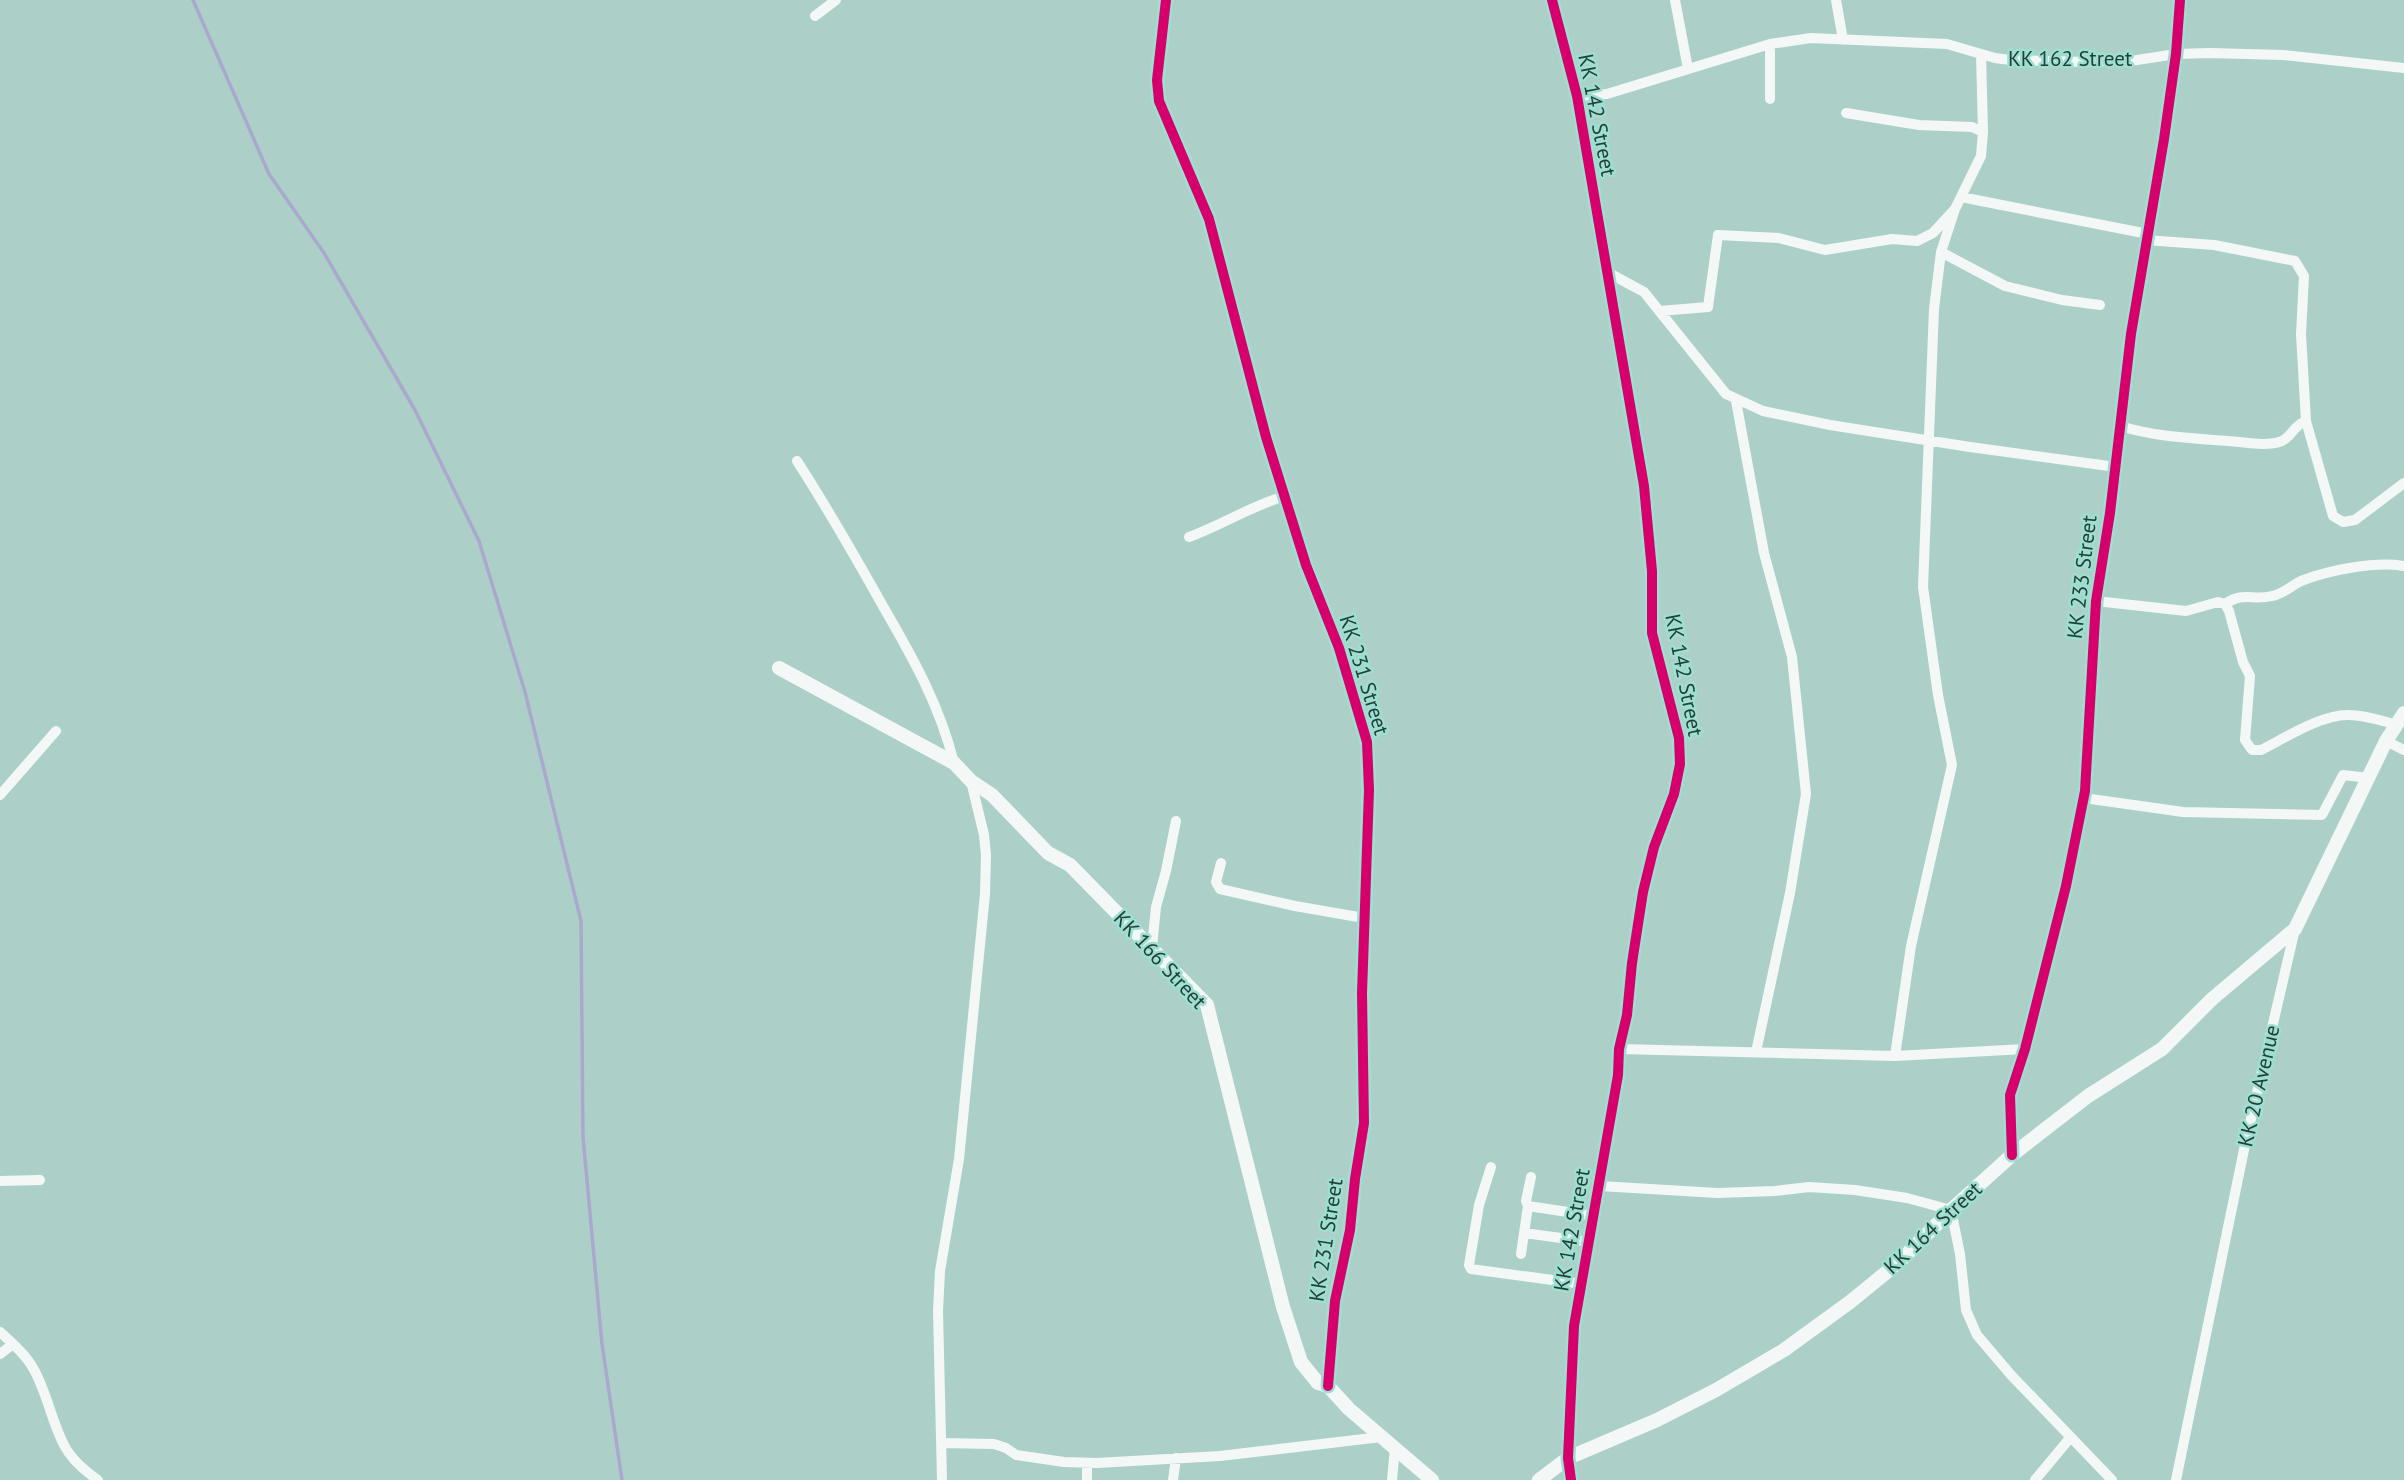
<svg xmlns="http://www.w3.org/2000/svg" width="2404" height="1480" font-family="'PT Sans',sans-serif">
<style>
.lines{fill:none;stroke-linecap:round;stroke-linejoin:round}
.stream{stroke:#aaa9cd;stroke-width:3.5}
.street{stroke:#f3f8f7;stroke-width:10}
.secondary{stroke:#f3f8f7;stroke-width:14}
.cycleway-casing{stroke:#9ddfd0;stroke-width:15}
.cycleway{stroke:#d6006c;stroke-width:10}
.labels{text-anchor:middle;stroke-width:5;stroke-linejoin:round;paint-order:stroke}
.street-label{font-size:21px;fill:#243f39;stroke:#9ddfd0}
</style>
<rect width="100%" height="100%" fill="#acd0c8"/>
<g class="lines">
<!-- stream -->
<path class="stream" d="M193 0 269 174 324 253 415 410 479 541 525 692 581 921 583 1137 602 1344 622 1480"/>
<!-- street -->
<path class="street" d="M1552 0 1577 96 1644 486 1652 571V633L1679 738 1680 764 1674 794 1654 847 1643 892 1632 963 1627 1015 1619 1049 1618 1075 1574 1326 1568 1458 1571 1480
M1675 0 1688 69
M1836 0 1843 40
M815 16 836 0
M1770 44V99
M1577 96 1607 94 1770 44 1811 38 1947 44 1995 58 2010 60 2085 62 2137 60 2176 54 2210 53 2283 55 2404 68
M1846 113 1919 125 1972 127 1983 132
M1961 197 2148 234
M2146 240 2214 245 2295 261 2304 276 2301 334 2306 421 2333 516 2343 522 2355 520 2404 483
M1941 252 2005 286 2062 300 2100 305
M1607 272 1644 292 1726 394 1763 411 1830 425 1970 447 2116 467
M1660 311 1708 307 1718 235 1779 238 1825 250 1892 239 1917 241 1933 233 1955 209 1981 156 1983 132 1981 54
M1736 401 1764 553 1792 657 1806 794 1790 893 1756 1052
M2120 426C2156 437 2191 438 2228 441 2245 442 2266 447 2282 441 2292 436 2295 424 2306 421
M797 461C828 509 856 558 884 608 913 658 940 706 954 763
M1189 537C1222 525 1251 506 1285 496
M2096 601 2186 611 2218 602 2225 604 2229 611 2243 662 2250 676 2245 740 2252 750H2261C2285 738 2322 714 2349 715 2365 715 2382 721 2398 725
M2225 604C2244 591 2252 601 2272 596 2283 594 2291 586 2301 581 2329 570 2375 561 2404 566
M2386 741 2404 750
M0 795 56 731
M2084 798 2183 812 2322 815 2343 775 2369 778
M1221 863 1216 882 1220 889 1295 906 1364 918
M1152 947 1156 907 1166 871 1176 821
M1619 1049 1895 1056 2025 1049
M1895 1056 1911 946 1952 765 1938 695 1923 587 1934 309 1941 252 1955 209
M2012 1155 2010 1095 2025 1049 2066 886 2085 791 2096 601 2110 513 2131 334 2164 139 2176 54 2180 0
M1491 1167 1479 1205 1469 1265 1471 1269 1582 1284
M1531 1177 1526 1201 1528 1206 1594 1216
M0 1181 40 1180
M1600 1186 1717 1193 1775 1191 1809 1187 1855 1190 1907 1198 1951 1210 1960 1254 1966 1310 1977 1335 2011 1375 2112 1480
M1524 1233 1590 1242
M1521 1254 1528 1206
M0 1332C12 1343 25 1354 33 1368 47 1392 51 1420 64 1445 71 1459 85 1471 98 1480
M0 1354 13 1344
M942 1443 994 1444 1006 1448 1016 1455 1064 1462 1097 1463 1220 1456 1381 1437
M1087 1463V1480
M942 1480 938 1311 940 1271 959 1159 985 894 986 855 984 835 971 781
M1173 1480 1176 1458
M1392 1480 1395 1448
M2035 1480 2070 1438
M2176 1480 2246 1140 2295 929"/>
<!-- secondary -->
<path class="secondary" d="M1166 0 1157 80 1159 101 1209 219 1266 437 1306 565 1339 648 1367 742 1369 790 1362 993 1364 1123 1355 1179 1350 1230 1335 1301 1328 1386
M779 668 954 763 971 781 992 795 1048 853 1070 865 1207 1005 1283 1307 1301 1362 1318 1383 1328 1386 1349 1409 1432 1480
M1539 1480 1568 1458 1657 1420 1716 1390 1784 1350 1850 1302 1899 1262 1951 1210 2012 1155 2088 1096 2162 1049 2212 999 2295 929 2386 741 2404 713"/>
<!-- cycleway casing -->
<g class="cycleway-casing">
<path id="cycleway" d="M1166 0 1157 80 1159 101 1209 219 1266 437 1306 565 1339 648 1367 742 1369 790 1362 993 1364 1123 1355 1179 1350 1230 1335 1301 1328 1386
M1552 0 1577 96 1644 486 1652 571V633L1679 738 1680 764 1674 794 1654 847 1643 892 1632 963 1627 1015 1619 1049 1618 1075 1574 1326 1568 1458 1571 1480
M2012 1155 2010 1095 2025 1049 2066 886 2085 791 2096 601 2110 513 2131 334 2164 139 2176 54 2180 0"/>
</g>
<!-- cycleway -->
<use href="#cycleway" class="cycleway"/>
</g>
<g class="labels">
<!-- street labels -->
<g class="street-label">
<text x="2070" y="66">KK 162 Street</text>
<text transform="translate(1597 115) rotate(79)" y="7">KK 142 Street</text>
<text transform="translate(2082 577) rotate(-83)" y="7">KK 233 Street</text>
<text transform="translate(1364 675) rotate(73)" y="7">KK 231 Street</text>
<text transform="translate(1684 675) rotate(79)" y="7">KK 142 Street</text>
<text transform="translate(1160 960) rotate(47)" y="7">KK 166 Street</text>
<text transform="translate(2259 1086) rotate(-77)" y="7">KK 20 Avenue</text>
<text transform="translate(1933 1228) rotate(-43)" y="7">KK 164 Street</text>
<text transform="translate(1572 1230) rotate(-80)" y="7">KK 142 Street</text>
<text transform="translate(1326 1240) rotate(-81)" y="7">KK 231 Street</text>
</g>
</g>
</svg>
